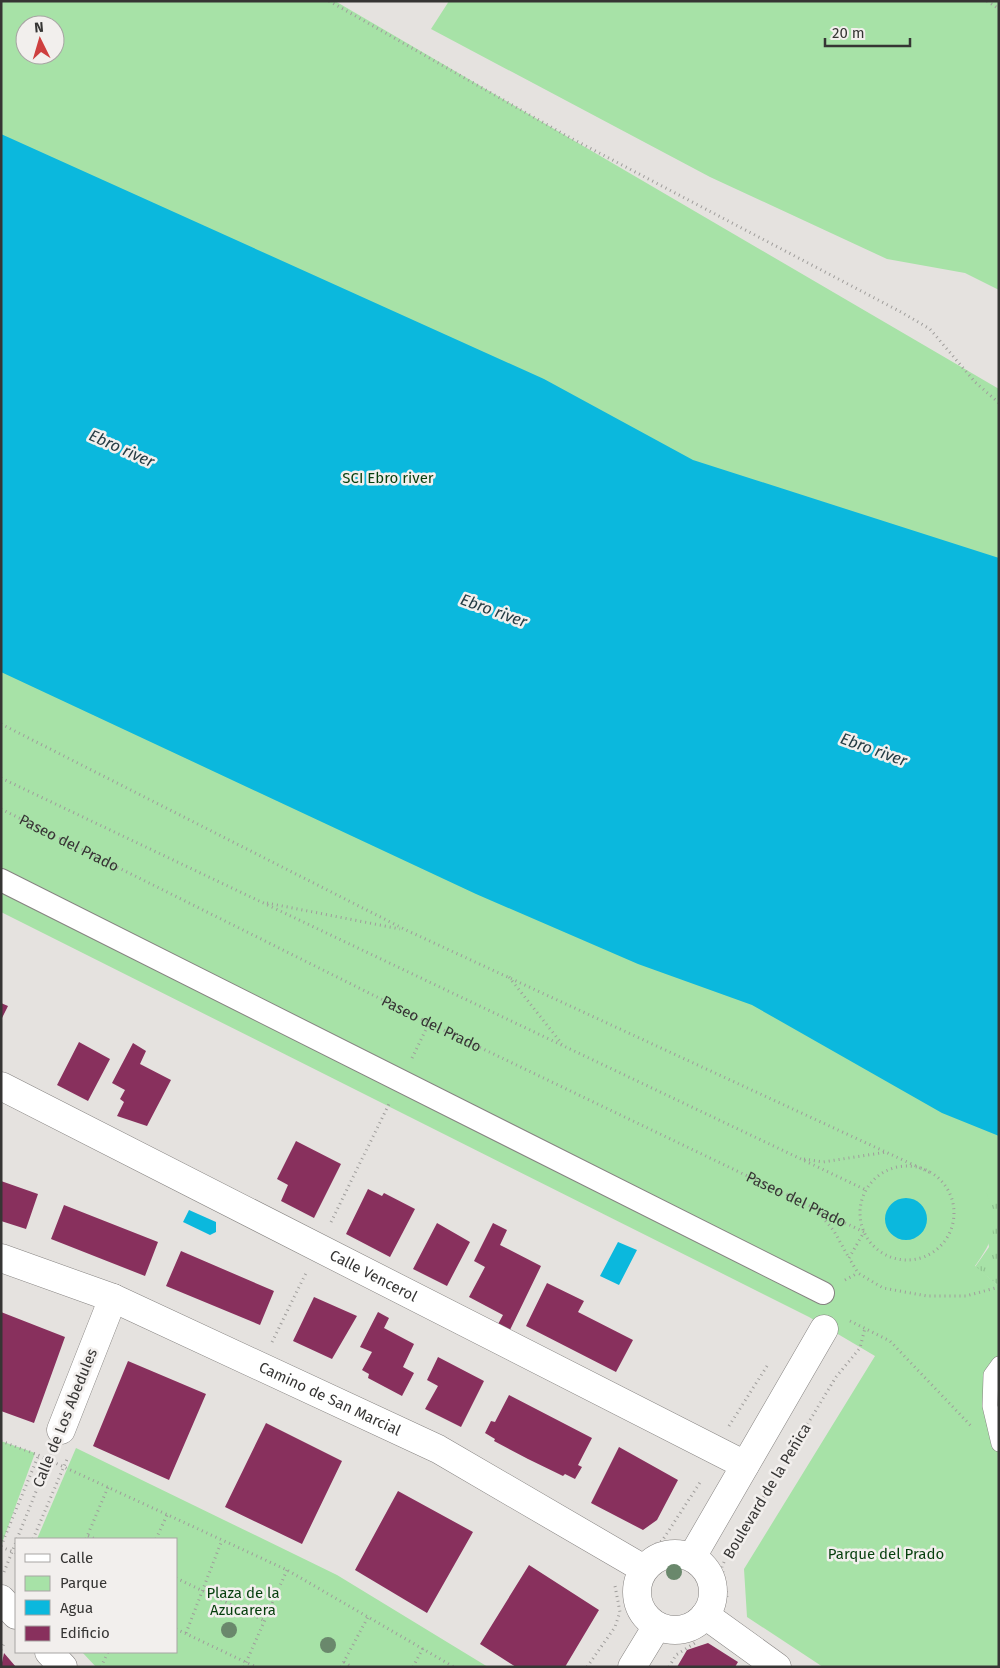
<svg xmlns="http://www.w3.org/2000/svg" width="1000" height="1668" font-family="'Fira Sans',sans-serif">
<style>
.grass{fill:url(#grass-tufts)}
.green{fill:#a7e2a7;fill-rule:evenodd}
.water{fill:#0bb8dd}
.building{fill:#88305d}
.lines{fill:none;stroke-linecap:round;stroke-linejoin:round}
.service-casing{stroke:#868381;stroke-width:16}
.pedestrian-casing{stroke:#868381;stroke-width:24}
.minor-casing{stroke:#868381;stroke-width:29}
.path{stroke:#9f9d9b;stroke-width:3;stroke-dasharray:1 4;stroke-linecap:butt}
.service{stroke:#fff;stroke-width:15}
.pedestrian{stroke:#fff;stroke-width:22}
.minor{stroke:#fff;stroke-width:28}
.tree{fill:#6a886c}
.labels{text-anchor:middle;stroke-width:5;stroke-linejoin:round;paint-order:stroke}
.park-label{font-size:15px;fill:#063f0d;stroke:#f2efed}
.street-label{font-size:15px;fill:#363534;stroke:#f2efed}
.water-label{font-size:16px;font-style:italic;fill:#253c44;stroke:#f2efed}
</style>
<defs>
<pattern id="grass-tufts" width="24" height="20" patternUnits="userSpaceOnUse" patternTransform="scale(1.25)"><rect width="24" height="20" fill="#a7e2a7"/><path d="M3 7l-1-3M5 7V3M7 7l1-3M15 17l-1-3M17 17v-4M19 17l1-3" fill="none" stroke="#90c290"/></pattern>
</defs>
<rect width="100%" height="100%" fill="#e5e2df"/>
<!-- grass -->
<path class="grass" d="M980 1188 999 1193V1286L975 1267 989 1247Z"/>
<!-- green -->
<path class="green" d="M1 1H335L999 389V1194L986 1191C998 1226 996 1236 975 1266L999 1286V1667H823L747 1617 744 1569 875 1356 809 1317 1 912ZM25 25H55V55H25Z
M449 1H999V290L965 273 887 259 710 177 431 29Z
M1 1441 35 1453 1 1546Z
M76 1448 337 1575 488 1667H96L82 1652H176V1539H37Z"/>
<!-- water -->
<path class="water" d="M1 134 544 379 693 460 999 558V1136L942 1113 752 1005 638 964 476 894 1 672Z
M885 1219a21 21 0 1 1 42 0a21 21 0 1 1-42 0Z
M189 1210 216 1222V1232L210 1235 183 1222Z
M618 1242 637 1250 619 1285 600 1276Z"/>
<!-- building -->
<path class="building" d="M1 1003 8 1006 1 1020Z
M79 1042 110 1059 88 1101 57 1085Z
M133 1043 146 1051 140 1064 171 1080 147 1126 117 1116 124 1102 120 1099 125 1090 112 1083Z
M296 1141 341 1164 314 1218 281 1201 288 1185 277 1179Z
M1 1181 38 1194 26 1229 1 1221Z
M368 1189 382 1196 384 1193 415 1209 390 1257 346 1234Z
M64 1205 158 1242 145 1276 51 1239Z
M437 1223 470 1242 447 1286 413 1269Z
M493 1223 507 1230 500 1245 541 1266 509 1332 497 1326 503 1315 469 1297 485 1267 474 1261Z
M181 1251 274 1291 260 1325 166 1286Z
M547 1283 584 1301 578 1312 633 1340 616 1372 526 1326Z
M314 1297 357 1316 332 1359 293 1341Z
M1 1312 65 1337 34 1423 1 1411Z
M378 1312 389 1318 384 1328 414 1344 403 1367 414 1373 402 1396 368 1378 369 1374 362 1370 372 1352 360 1347Z
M438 1357 484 1381 461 1427 425 1409 438 1386 427 1380Z
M128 1361 206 1394 169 1480 93 1446Z
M509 1395 592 1438 578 1465 582 1467 575 1479 565 1474 563 1476 528 1459 494 1441 495 1439 485 1433 491 1421 495 1422Z
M266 1423 342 1461 302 1544 225 1507Z
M619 1447 678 1480 657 1520 643 1530 591 1503Z
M398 1491 473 1532 427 1613 355 1570Z
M529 1565 599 1610 565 1667H516L480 1644Z
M708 1643 738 1662 735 1667H677L687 1650Z
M4 1653 16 1667H1Z"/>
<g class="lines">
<!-- service casing -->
<g class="service-casing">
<path id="service" d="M999 1364 991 1375 990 1406 999 1444"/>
</g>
<!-- pedestrian casing -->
<g class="pedestrian-casing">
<path id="pedestrian" d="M1 880 823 1293"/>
</g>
<!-- minor casing -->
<g class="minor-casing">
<g id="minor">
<path id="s2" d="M1 1086 745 1465"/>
<path id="s3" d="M1 1258 113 1298 438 1449 644 1569"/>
<path d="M61 1430 113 1298"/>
<circle cx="675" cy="1592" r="38"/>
<path d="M692 1557 824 1329"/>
<path d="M1 1599 16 1615"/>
<path d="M705 1615 777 1667"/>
<path d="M49 1652 63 1667"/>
<path d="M632 1667 657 1626"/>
</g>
</g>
<!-- path -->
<g class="path">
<path d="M329 1 567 136 901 312 930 329 975 382 999 403"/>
<path d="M987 1 999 9"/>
<path d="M1 724 406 930 931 1173"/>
<path d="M1 778 866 1190"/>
<path id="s1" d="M1 809 429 1023 864 1232 849 1258 858 1273 883 1288 927 1296H966L999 1287"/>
<path d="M267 903 400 929"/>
<path d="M509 977 562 1044"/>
<path d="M412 1058 429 1023"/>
<path d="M804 1159 823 1162 887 1152"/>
<circle cx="907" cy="1213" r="47"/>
<path d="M819 1213 834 1231 849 1258"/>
<path d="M331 1222 389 1104"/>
<path d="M845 1280 858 1273"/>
<path d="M850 1321 890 1341 972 1427"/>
<path d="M272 1342 306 1273"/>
<path d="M729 1426 767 1366"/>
<path d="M1 1441 38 1455 287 1570 454 1667"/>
<path d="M88 1536 95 1539"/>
<path d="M17 1539 51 1454"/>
<path d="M33 1539 68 1457"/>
<path d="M86 1539 108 1487"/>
<path d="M156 1539 167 1515"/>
<path d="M656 1544 662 1541 701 1481"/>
<path d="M735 1544 836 1377 860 1348 865 1328"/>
<path d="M1 1546 39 1454"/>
<path d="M1 1547 16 1553"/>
<path d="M724 1562 722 1567 727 1597"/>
<path d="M4 1572 16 1542"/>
<path d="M176 1578 265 1621"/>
<path d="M176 1629 256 1667"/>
<path d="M186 1633 222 1540"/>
<path d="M1 1650 5 1641"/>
<path d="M344 1662 352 1667"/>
<path d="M101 1667 108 1652"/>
<path d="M244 1667 287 1570"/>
<path d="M341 1667 368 1617"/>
<path d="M413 1667 423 1648"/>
<path d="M587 1667 615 1627 620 1612 615 1586"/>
<path d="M669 1667 676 1655 695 1643"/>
</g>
<!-- service -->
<use href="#service" class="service"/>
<!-- pedestrian -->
<use href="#pedestrian" class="pedestrian"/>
<!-- minor -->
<use href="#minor" class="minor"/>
</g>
<!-- trees -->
<g class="tree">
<circle cx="674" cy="1572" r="8"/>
<circle cx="229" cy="1630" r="8"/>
<circle cx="328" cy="1645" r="8"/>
</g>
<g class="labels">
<!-- park labels -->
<g class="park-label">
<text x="388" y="483">SCI Ebro river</text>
<text x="886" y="1559">Parque del Prado</text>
<text x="243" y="1598">Plaza de la<tspan x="243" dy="17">Azucarera</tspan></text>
</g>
<!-- street labels -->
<g class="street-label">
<text dy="5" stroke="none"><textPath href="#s1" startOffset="76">Paseo del Prado</textPath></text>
<text dy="5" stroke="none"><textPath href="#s1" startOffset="481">Paseo del Prado</textPath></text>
<text dy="5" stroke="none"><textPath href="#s1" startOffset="886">Paseo del Prado</textPath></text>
<text dy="5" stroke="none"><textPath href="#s2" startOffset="418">Calle Vencerol</textPath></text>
<text dy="5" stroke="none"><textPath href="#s3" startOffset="358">Camino de San Marcial</textPath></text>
<text transform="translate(65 1418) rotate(-68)" y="5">Calle de Los Abedules</text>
<text transform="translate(767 1491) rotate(-59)" y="5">Boulevard de la Peñica</text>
</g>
<!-- water labels -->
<g class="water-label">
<text transform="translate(122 448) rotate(24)" y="6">Ebro river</text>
<text transform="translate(494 610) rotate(20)" y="6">Ebro river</text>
<text transform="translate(874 749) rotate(20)" y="6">Ebro river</text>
</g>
</g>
<!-- border -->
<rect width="1000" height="1668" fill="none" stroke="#363534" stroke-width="5"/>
<!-- legend -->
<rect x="15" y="1538" width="162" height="115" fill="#f2efed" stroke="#a7a5a3"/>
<rect x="25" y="1554" width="25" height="8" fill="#ffffff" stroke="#a7a5a3"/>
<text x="60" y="1563" font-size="15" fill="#363534">Calle</text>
<rect x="25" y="1576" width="25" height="15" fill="#a7e2a7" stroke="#a7a5a3"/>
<text x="60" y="1588" font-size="15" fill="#363534">Parque</text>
<rect x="25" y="1600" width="25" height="15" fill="#0bb8dd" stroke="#a7a5a3"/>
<text x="60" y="1613" font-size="15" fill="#363534">Agua</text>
<rect x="25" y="1626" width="25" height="15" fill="#88305d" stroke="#a7a5a3"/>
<text x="60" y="1638" font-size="15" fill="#363534">Edificio</text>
<!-- north arrow -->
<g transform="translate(40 40) rotate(355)"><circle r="24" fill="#f2efed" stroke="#a7a5a3"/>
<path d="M0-4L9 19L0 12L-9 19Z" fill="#ce3f3f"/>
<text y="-8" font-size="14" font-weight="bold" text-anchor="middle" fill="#363534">N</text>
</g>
<!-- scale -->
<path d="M825 38v8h85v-8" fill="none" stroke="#363534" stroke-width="2.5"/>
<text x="832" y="38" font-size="15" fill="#363534" stroke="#f2efed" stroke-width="4" paint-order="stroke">20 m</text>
</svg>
